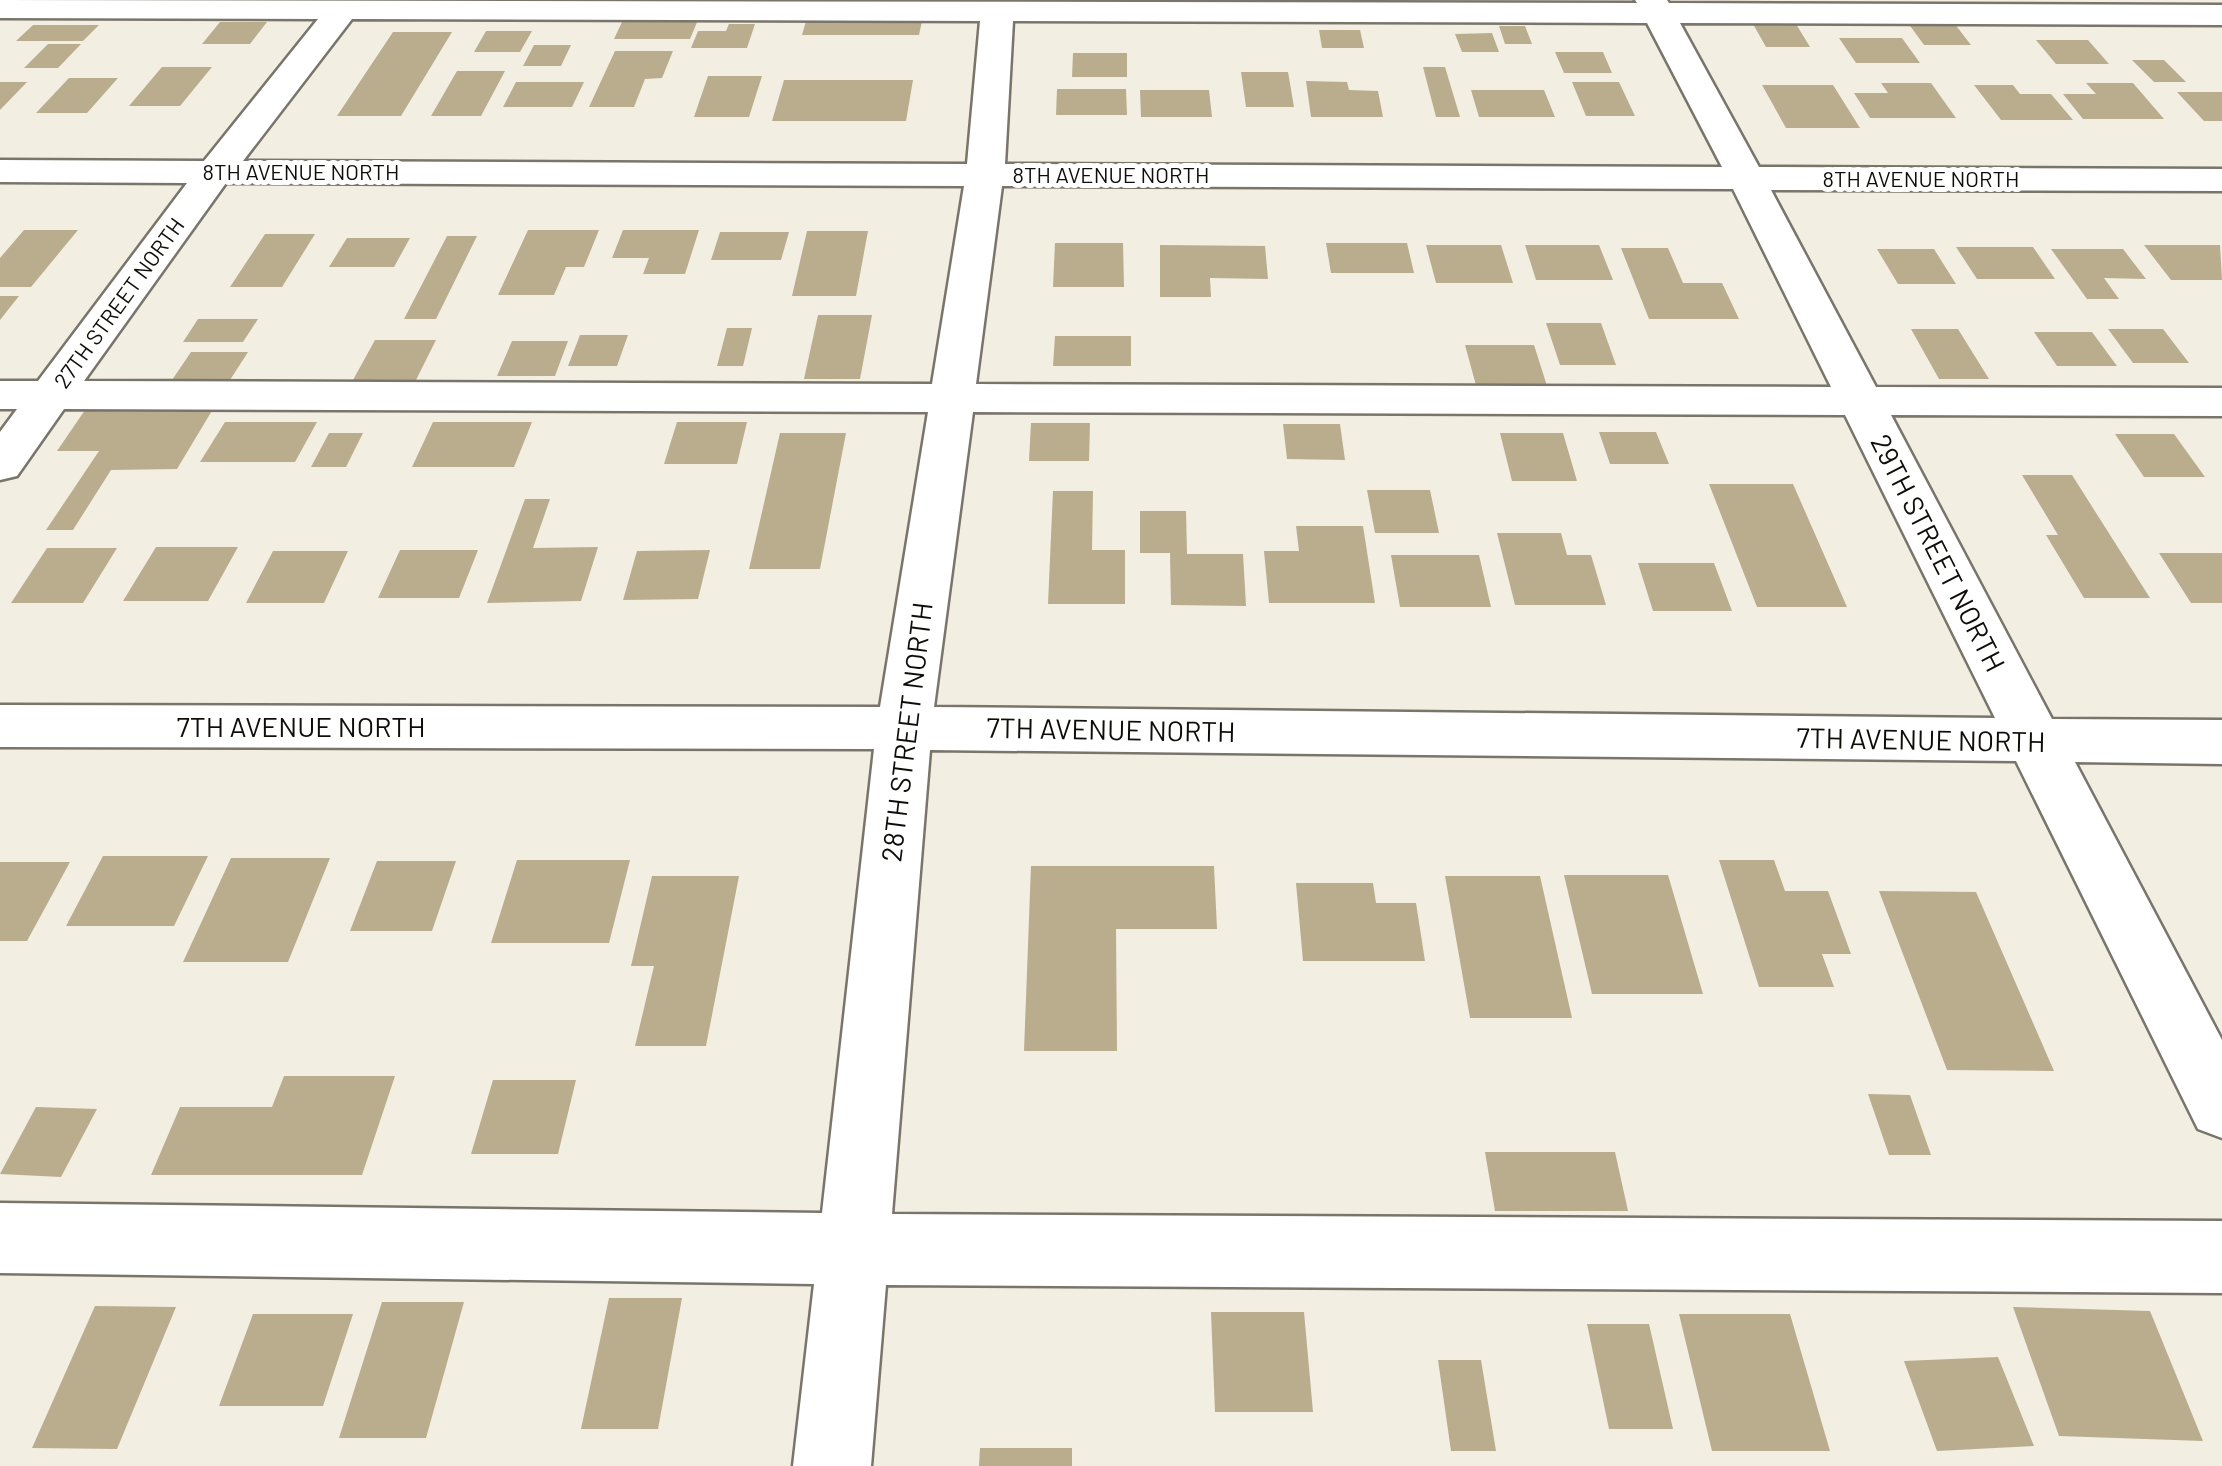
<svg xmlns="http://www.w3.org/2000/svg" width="2222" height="1466" font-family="Barlow,sans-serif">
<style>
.building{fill:#b9ad8e}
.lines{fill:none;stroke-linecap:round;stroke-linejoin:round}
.minor-casing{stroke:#79756b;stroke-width:5}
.minor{fill:#fff;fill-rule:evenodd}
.labels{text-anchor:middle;stroke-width:10;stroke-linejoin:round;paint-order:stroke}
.far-street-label{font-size:22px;fill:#0e0d09;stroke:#fff}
.street-label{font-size:28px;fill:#0e0d09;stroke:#fff}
</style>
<rect width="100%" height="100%" fill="#f2eee2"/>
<!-- building -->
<path class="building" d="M623 20H698L690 39H614Z
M806 21H922L919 35H802Z
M220 22H267L250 44H202Z
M1908 23H1954L1971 45H1924Z
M729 24H755L747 48H691L698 31H726Z
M1753 24H1796L1810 47H1766Z
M33 25H99L83 41H16Z
M1499 26H1525L1532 44H1505Z
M1319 30H1360L1364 48H1322Z
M486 31H532L520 52H474Z
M393 32H452L401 116H337Z
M1492 33 1499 52H1462L1455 34Z
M1839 38H1902L1920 63H1856Z
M2036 40H2088L2109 64H2056Z
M48 44H81L58 68H24Z
M534 45H571L561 66H523Z
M615 51H673L662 78 645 79 634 107H589Z
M1555 52H1603L1612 73H1564Z
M1073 53H1127V77H1072Z
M2132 60H2164L2186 82H2154Z
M162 67H212L180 106H129Z
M1423 67H1445L1460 117H1436Z
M457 71H505L481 116H431Z
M1241 72H1288L1294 107H1246Z
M708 76H762L749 117H694Z
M69 78H118L87 113H36Z
M784 80H913L906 121H772Z
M1306 81 1347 82 1349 90 1378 91 1383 117H1311Z
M0 82H27L0 110Z
M516 82H584L572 107H503Z
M1572 82H1619L1635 116H1586Z
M1881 83H1931L1956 118H1870L1854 93H1888Z
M2086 83H2133L2164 119H2083L2063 94H2096Z
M1762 85H1833L1860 128H1786Z
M1974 85H2013L2020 94H2051L2073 120H2001Z
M1057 89H1126L1127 115H1056Z
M1140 90H1209L1212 117H1141Z
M1471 90H1544L1555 117H1479Z
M2177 92H2222V121H2204Z
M24 230H78L31 287H0V258Z
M528 230H599L584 267H566L554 295H498Z
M623 230H699L685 274H643L649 258H612Z
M807 231H868L856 296H792Z
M720 232H789L781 260H711Z
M265 234H315L282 287H230Z
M447 236H477L436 319H404Z
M347 238H410L394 267H329Z
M1055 243H1123L1124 287H1053Z
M1326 243H1407L1414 273H1331Z
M1160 245 1265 246 1268 279 1210 278 1211 297H1160Z
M1426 245H1501L1513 283H1436Z
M1525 245H1599L1613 280H1536Z
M2144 245H2220L2222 280H2171Z
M1956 247H2033L2055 279H1977Z
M1621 248H1668L1683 283H1722L1739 319H1649Z
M1877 249H1934L1956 284H1898Z
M2051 249H2123L2146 279 2104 278 2119 299H2087Z
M0 296H19L0 320Z
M818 315H872L860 379H804Z
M198 319H258L243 342H183Z
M1546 323H1601L1616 365H1560Z
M727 328H752L743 366H717Z
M1911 329H1958L1989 379H1939Z
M2108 329H2163L2189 363H2133Z
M2034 332H2092L2117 366H2057Z
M580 335H628L617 366H568Z
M1055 336H1131V366H1053Z
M375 340H436L416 380H353Z
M512 341H568L555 376H497Z
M1465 345H1534L1548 389H1477Z
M191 352H248L230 380H172Z
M213 409 177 469 111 470 73 530H46L99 451H57L85 410Z
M225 422H317L295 462H200Z
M433 422H532L514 467H412Z
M677 422H747L737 464H664Z
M1031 423H1090L1089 461H1029Z
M1283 424H1340L1345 460 1287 459Z
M1599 432H1656L1669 464H1610Z
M329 433H363L346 467H311Z
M780 433H846L820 569H749Z
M1500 433H1563L1577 481H1512Z
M2115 434H2174L2205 477H2144Z
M2022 475H2072L2150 598H2084L2046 535H2058Z
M1709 484H1793L1847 607H1757Z
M1367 490H1430L1439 533H1375Z
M1053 491H1093L1092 550H1125V604H1048Z
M525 499H550L533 548 598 547 581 601 487 603Z
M1140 511H1186L1187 554H1243L1246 606 1171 605 1170 553H1140Z
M1296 526H1363L1375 603H1269L1264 551H1299Z
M1497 533H1561L1567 555H1591L1606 605H1515Z
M156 547H238L208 601H123Z
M47 548H117L83 603H11Z
M400 550H478L459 598H378Z
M710 550 698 599 623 600 637 551Z
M273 551H348L324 603H246Z
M2159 553H2222V603H2191Z
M1391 555H1479L1491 607H1400Z
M1638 563H1714L1732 611H1653Z
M103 856H208L174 926H66Z
M231 858H330L288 962H183Z
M517 860H630L609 943H491Z
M1719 860H1774L1785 891H1828L1851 954H1822L1834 987H1759Z
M377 861H456L432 931H350Z
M0 862H70L27 941H0Z
M1031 866H1214L1217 929H1116L1117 1051H1024Z
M1564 875H1668L1703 994H1592Z
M652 876H739L706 1046H635L654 966H631Z
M1445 876H1540L1572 1018H1470Z
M1296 883H1373L1376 903H1416L1425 961H1303Z
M1879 891 1976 892 2054 1071 1947 1070Z
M284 1076H395L362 1175H151L180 1107H272Z
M493 1080H576L558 1154H471Z
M1868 1094 1910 1095 1931 1155H1889Z
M36 1107 97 1109 61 1177 0 1174Z
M1485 1152H1615L1628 1211H1495Z
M609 1298H682L658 1429H581Z
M382 1302H464L426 1438H339Z
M95 1306 176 1307 117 1449 32 1448Z
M2013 1307 2150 1311 2203 1441 2059 1436Z
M1211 1312H1304L1313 1412H1215Z
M253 1314H353L323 1406H219Z
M1679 1314H1790L1830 1451H1712Z
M1587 1324H1649L1673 1429H1609Z
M1998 1357 2034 1446 1937 1451 1904 1361Z
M1438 1360H1481L1496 1451H1451Z
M980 1448H1072V1466H979Z"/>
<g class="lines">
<!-- minor casing -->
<g class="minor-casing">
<path id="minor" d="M0 0 1637 3 1635 0H1667L1669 3 2222 5V25L1680 23 1759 167 2222 169V191L1771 190 1876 387 2222 388V416L1891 415 2052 719 2222 720V764L2075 762 2222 1040V1138L2198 1129 2016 761 930 750 892 1214 2222 1221V1293L886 1285 871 1466H793L814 1284 0 1273V1203L822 1213 874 749 0 747V705L880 707 928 412 64 409 17 476 0 480V432L17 409H0V381H38L187 183 0 182V160L204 161 318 19 0 18ZM352 19 980 21 967 164 243 161ZM1013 21 1647 23 1722 167 1005 164ZM226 183 964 186 932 384 84 381ZM1002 186 1733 189 1831 387 976 384ZM973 412 1845 415 1995 718 934 707Z"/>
</g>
<!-- minor -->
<use href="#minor" class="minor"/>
</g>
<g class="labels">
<!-- far-street labels -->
<g class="far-street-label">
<text x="301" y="180">8TH AVENUE NORTH</text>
<text x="1111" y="183">8TH AVENUE NORTH</text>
<text x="1921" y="187">8TH AVENUE NORTH</text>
<text transform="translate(119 303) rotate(-54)" y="8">27TH STREET NORTH</text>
</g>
<!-- street labels -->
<g class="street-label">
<text transform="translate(1938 553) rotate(63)" y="10">29TH STREET NORTH</text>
<text x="301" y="737">7TH AVENUE NORTH</text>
<text transform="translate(1111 730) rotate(1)" y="10">7TH AVENUE NORTH</text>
<text transform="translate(907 732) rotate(-83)" y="10">28TH STREET NORTH</text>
<text transform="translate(1921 740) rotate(1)" y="10">7TH AVENUE NORTH</text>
</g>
</g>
</svg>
